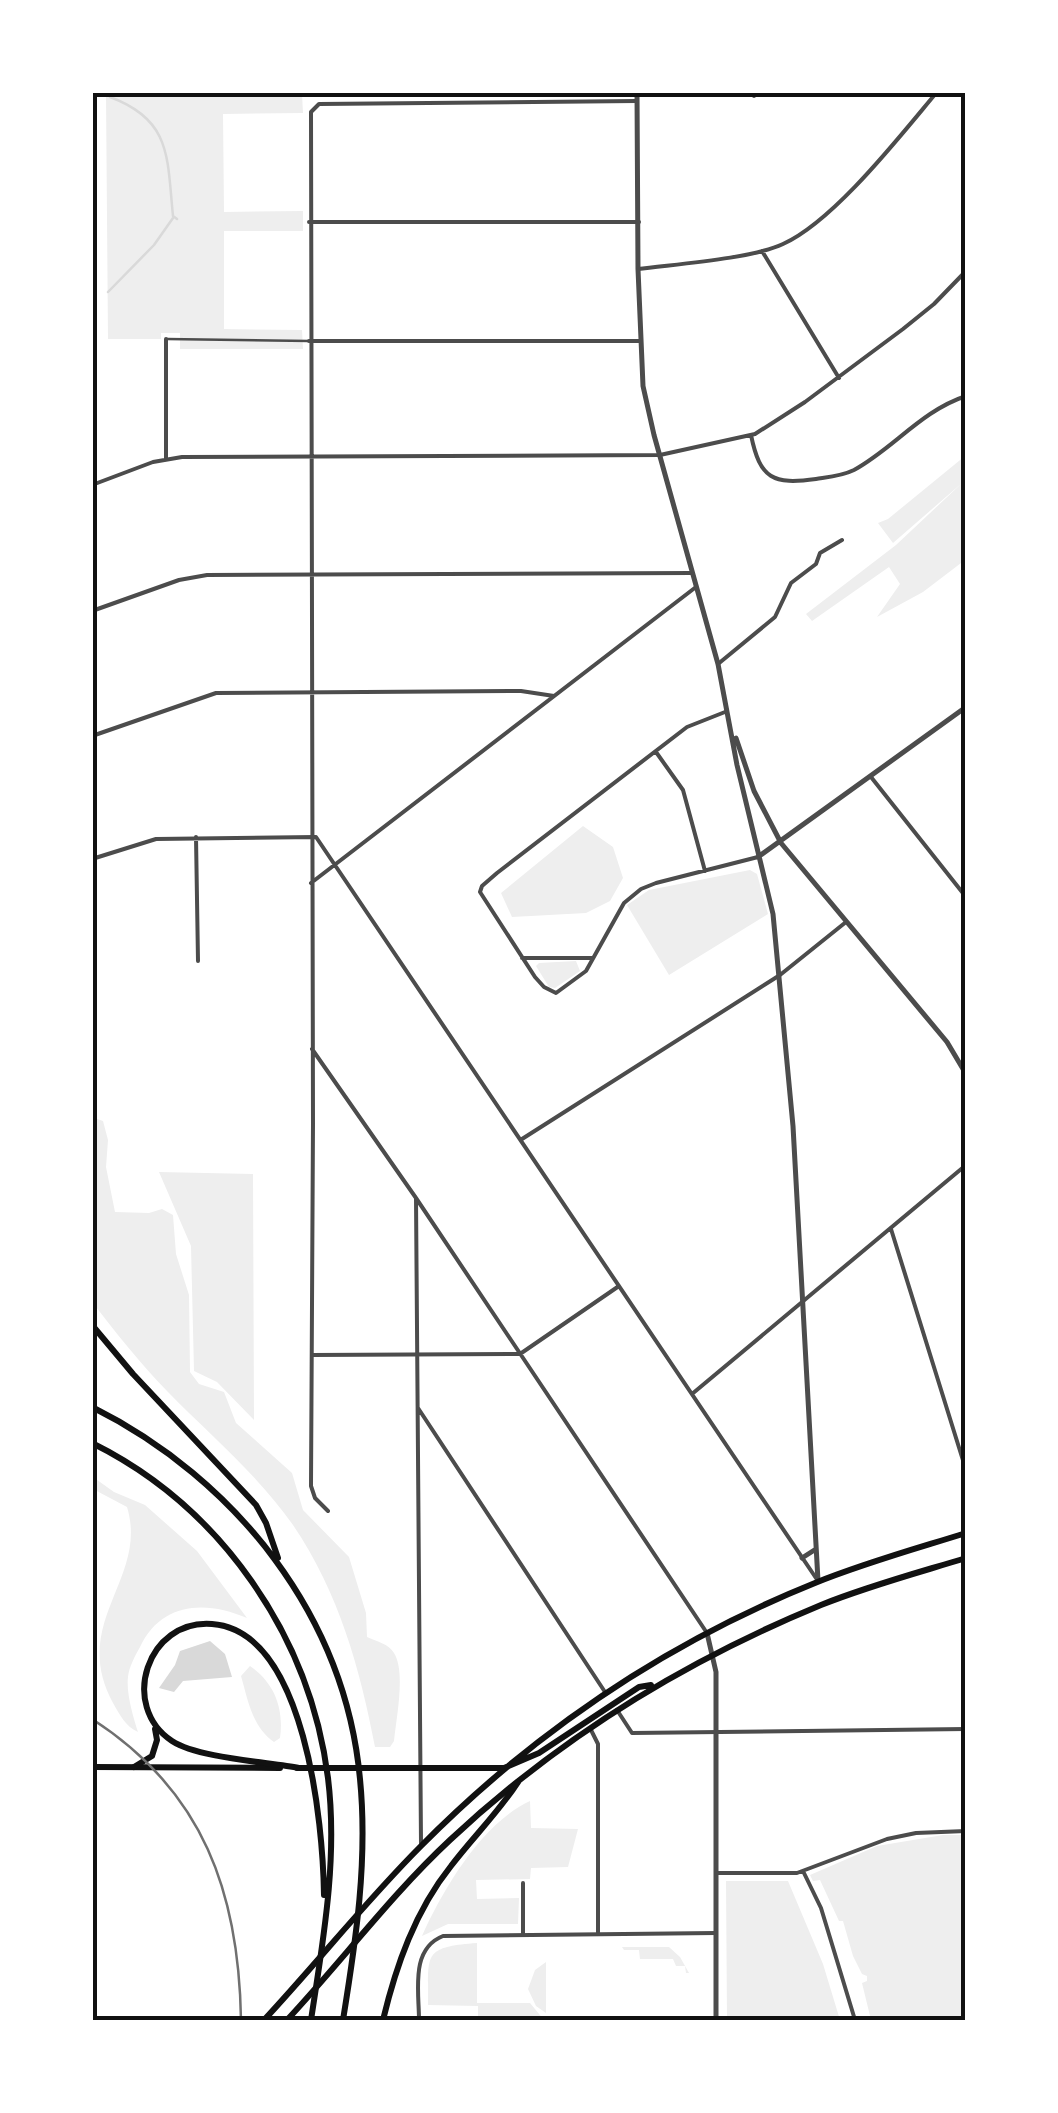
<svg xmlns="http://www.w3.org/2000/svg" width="1058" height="2113" font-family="'Titillium Web',sans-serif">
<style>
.green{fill:#eee}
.water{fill:#d9d9d9}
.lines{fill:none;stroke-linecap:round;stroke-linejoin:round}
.stream{stroke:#d9d9d9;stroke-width:2.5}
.pedestrian{stroke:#4c4c4c;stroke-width:2.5}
.minor{stroke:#4c4c4c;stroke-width:4}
.tertiary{stroke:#4c4c4c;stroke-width:5}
.primary{stroke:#111;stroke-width:6}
.motorway{stroke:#111;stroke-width:6}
.rail{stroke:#707070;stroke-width:2.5}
.neatline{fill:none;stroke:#111;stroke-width:4}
</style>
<rect width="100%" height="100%" fill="#fff"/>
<!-- green -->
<path class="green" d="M106 94H302L303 113 223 114 224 212 303 211V231H224V329L302 330 303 349H180V333H161V339H108Z
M965 456V560L923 592 877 617 900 584 889 567 812 621 806 614 896 545 962 483 893 543 878 523 888 519Z
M583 826 613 847 623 878 610 901 586 913 512 917 501 893Z
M750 870 757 874 768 914 669 975 627 905 649 890Z
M576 961 580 971 555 988 549 987 536 966 539 963Z
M97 1119 103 1121 108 1140 106 1167 115 1212 149 1213 162 1209 173 1215 176 1254 189 1295 190 1372 199 1384 224 1392 236 1423 292 1473 303 1510 349 1557 366 1613 367 1637C376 1641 389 1644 394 1653 406 1672 396 1719 394 1741L390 1747H375C360 1668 339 1593 293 1525 258 1475 210 1435 167 1391 140 1363 116 1333 93 1303L92 1123Z
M159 1172 253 1174 254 1420 217 1382 194 1371 191 1246Z
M93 1477 114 1492 145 1505 197 1551 247 1618C206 1600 161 1602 140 1647 135 1656 129 1667 128 1677 126 1692 133 1717 138 1732 125 1726 120 1715 113 1703 69 1622 149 1579 127 1507L93 1489Z
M250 1666C275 1683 284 1709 280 1738L274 1742C252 1727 248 1700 241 1676Z
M530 1801 531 1828 578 1829 568 1867 531 1868 530 1879 476 1880 477 1899 519 1898 518 1924H448L422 1936C443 1889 482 1823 530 1801Z
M943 1835H965V2020H871L862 1983 867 1981V1976L862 1974 853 1956 843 1921H839L820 1880 813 1881 810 1875 877 1846Z
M726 1881H788L823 1964 840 2020H727Z
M477 1943V2003H530L544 2020H478V2006L428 2005C429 1955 421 1947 477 1943Z
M622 1947H669L680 1957 689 1973H686L685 1966H676L673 1959H640L639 1950H624Z
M546 1962V2013L536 2006 528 1989 535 1970Z"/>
<!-- water -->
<path class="water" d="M210 1641 225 1654 232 1677 183 1681 174 1692 159 1688 175 1665 180 1651Z"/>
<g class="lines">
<!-- stream -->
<path class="stream" d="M110 97C172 120 167 158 173 216L177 219
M108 292 154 245 173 218"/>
<!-- pedestrian -->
<path class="pedestrian" d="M167 339 309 341"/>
<!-- minor -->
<path class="minor" d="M754 96V92
M309 222H639
M762 251 839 378
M638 269C676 264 751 259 783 244 834 221 900 136 937 92
M309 341H639
M751 435C760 479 773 485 816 479 829 477 842 476 854 470 894 448 921 411 966 396
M166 459V339
M92 485 153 462 182 457 660 455 755 434 805 402 903 329 934 304 966 271
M92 611 179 580 207 575 692 573
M718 664 775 617 791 583 816 564 820 553 842 540
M725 712 687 727 497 873 482 886 480 892 535 977 544 987 556 993 586 971 624 903 641 889 656 883 758 857
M92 736 216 693 521 691 554 696
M656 752 683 790 705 871
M871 777 966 897
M196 837 198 961
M92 859 156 839 316 837 818 1581
M311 883 696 587
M522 958H592
M312 1049 416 1198 707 1633
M522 1139 780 975 846 922
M416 1198 421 1843
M891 1229 966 1470
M312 1355 520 1354 619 1286
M692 1394 966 1165
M418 1408 605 1692
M328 1511 315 1498 311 1486 313 1123 311 112 319 104 637 101
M617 1710 632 1733 966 1729
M591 1730 598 1744V1934
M803 1871 821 1908 855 2020
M718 1873H797L887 1839 916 1833 966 1831
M523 1935V1883
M419 2020C419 1991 410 1949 443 1936L716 1933"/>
<!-- tertiary -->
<path class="tertiary" d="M637 92 638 269 643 386 654 435 718 664 737 765 773 914 793 1126 818 1581
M736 738 754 791 781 843 947 1042 966 1074
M758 857 966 707
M802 1558 816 1549
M707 1633 716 1672V2020"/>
<!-- primary -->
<path class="primary" d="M92 1767 280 1768
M297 1768H504L539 1753 639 1687 651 1685
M264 2020C317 1963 366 1901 421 1846 534 1732 666 1643 815 1583 864 1563 915 1549 966 1533
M287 2020C342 1961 391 1895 450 1840 558 1739 685 1661 821 1605 868 1586 917 1573 966 1558"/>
<!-- motorway -->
<path class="motorway" d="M92 1325 133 1374 256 1505 266 1523 278 1558
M92 1407C236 1479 345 1616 360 1779 368 1860 356 1940 343 2020
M92 1443C221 1507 310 1636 328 1778 338 1859 323 1941 311 2020
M134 1767 152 1756 157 1740 155 1729
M299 1768C267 1762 198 1758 172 1741 119 1706 147 1619 212 1624 306 1631 323 1825 324 1895
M383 2020C396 1966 415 1911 451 1866 473 1837 498 1813 518 1782"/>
<!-- rail -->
<path class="rail" d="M92 1719C204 1791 239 1894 241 2020"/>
</g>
<!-- border -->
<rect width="1058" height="2113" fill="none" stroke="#ffffff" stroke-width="190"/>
<rect x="95" y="95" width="868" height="1923" class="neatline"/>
</svg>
